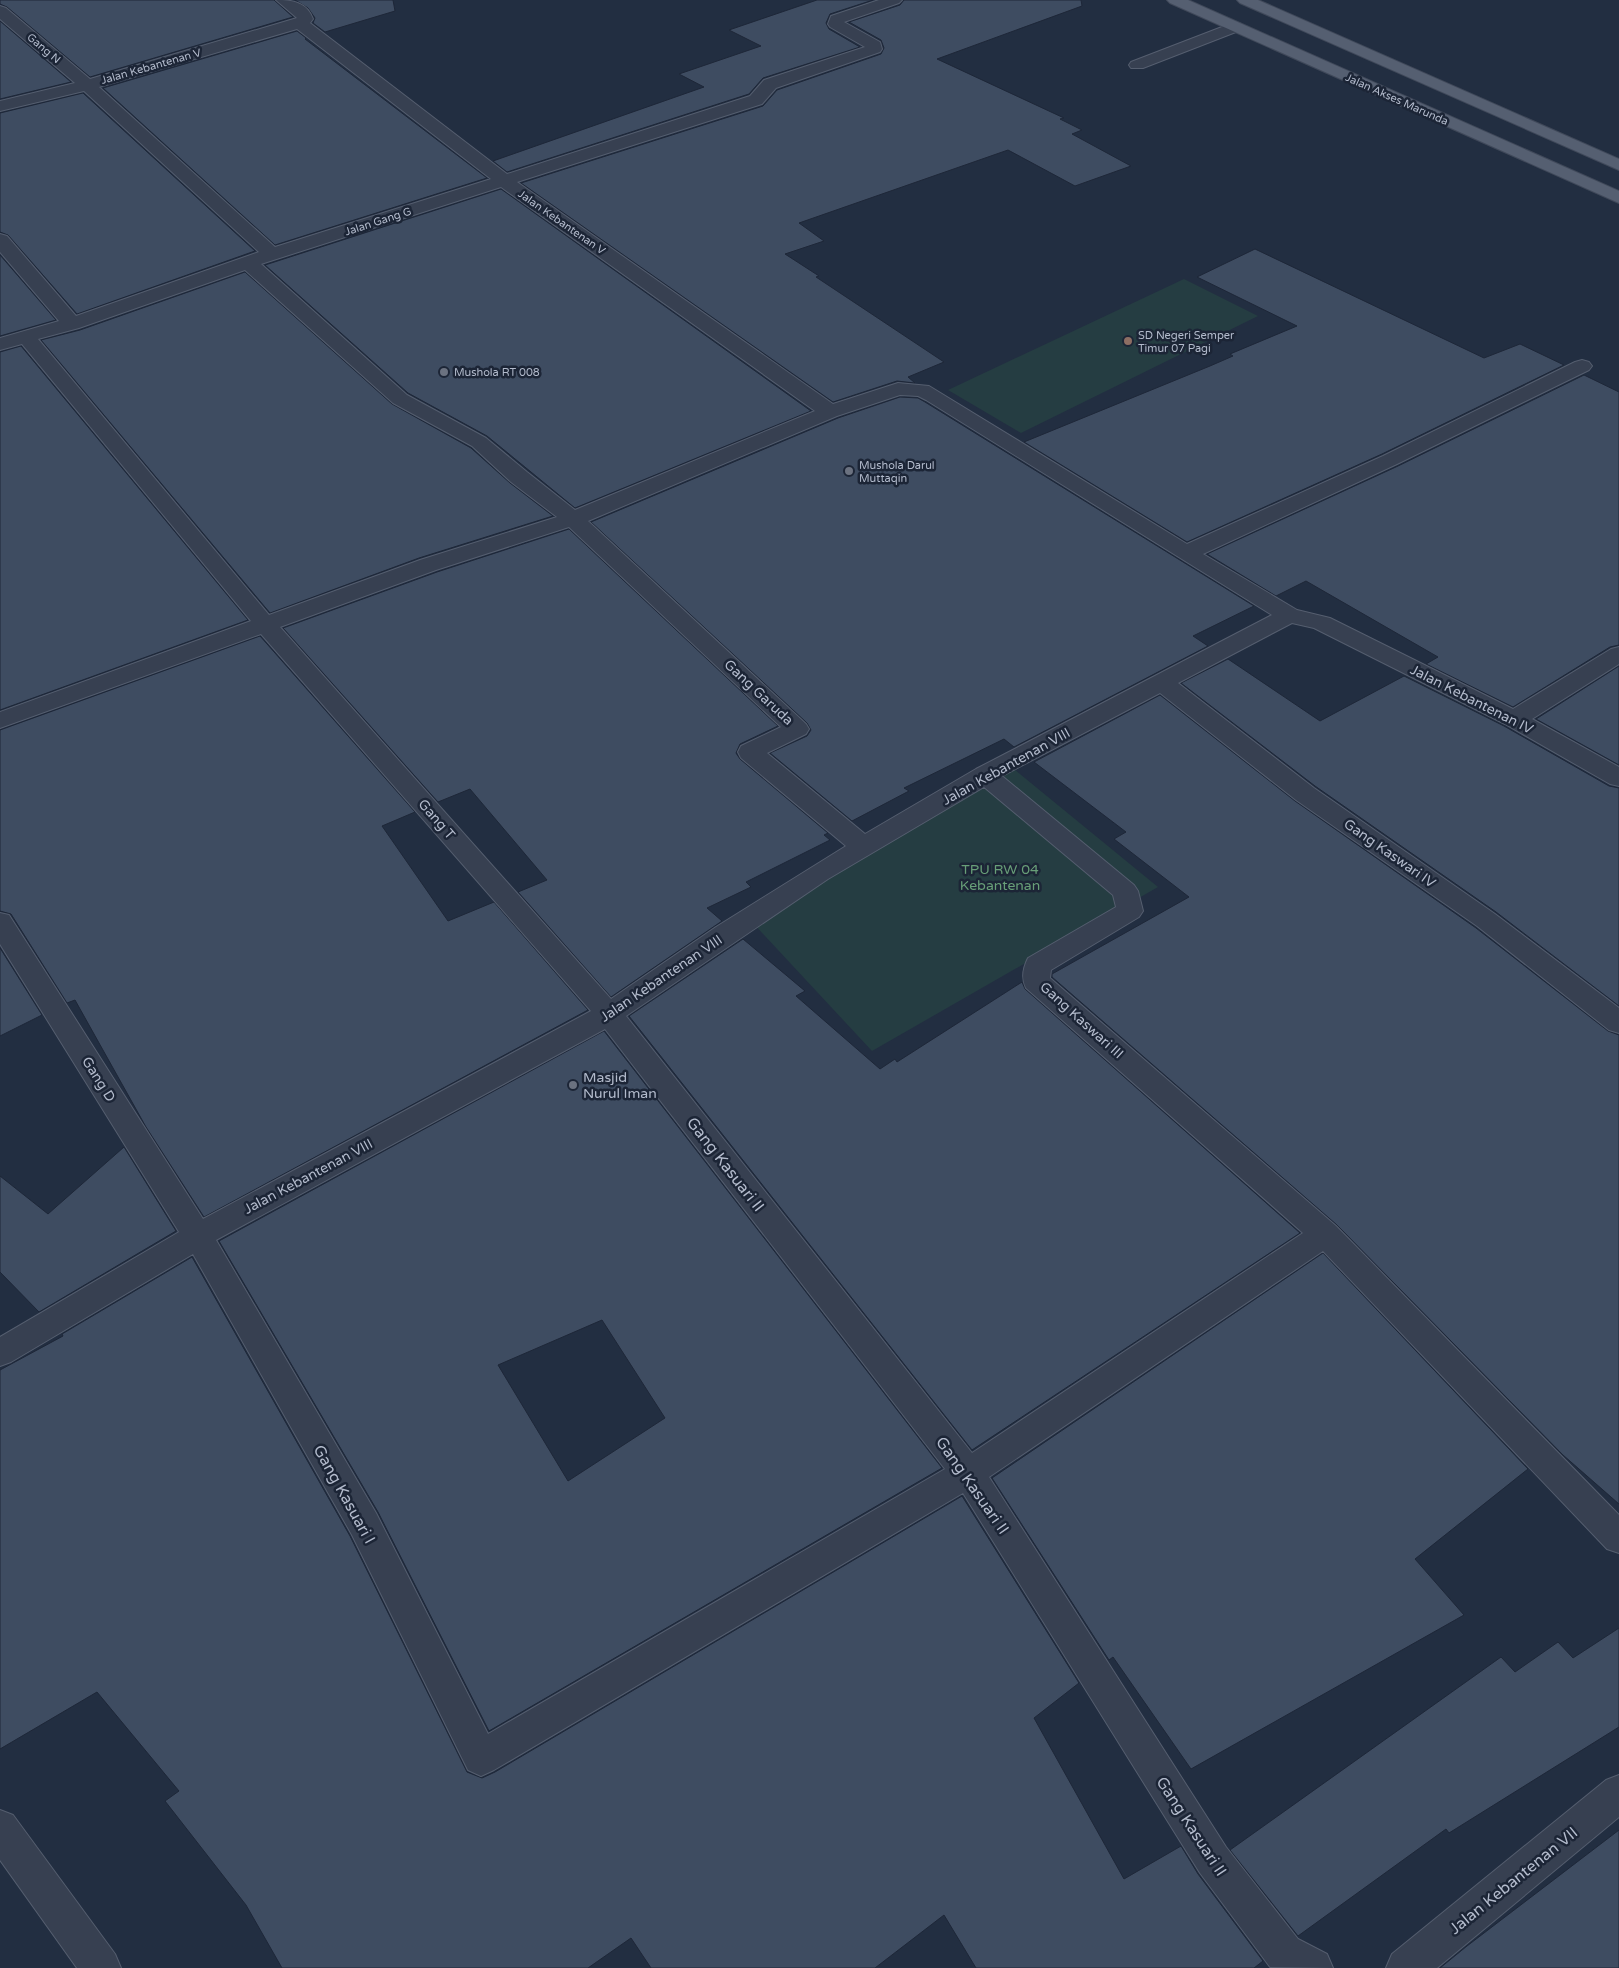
<svg xmlns="http://www.w3.org/2000/svg" width="1619" height="1968" font-family="'Varela Round',sans-serif">
<style>
.green{fill:#253d42}
.building{fill:#3e4c61;stroke:#1e2738;fill-rule:evenodd}
.lines{fill:none;stroke-linecap:round;stroke-linejoin:round}
.service-casing{stroke:#555e6f;stroke-width:2}
.minor-casing{stroke:#555e6f;stroke-width:2}
.tertiary-casing{stroke:#555e6f;stroke-width:2}
.primary-casing{stroke:#40495a;stroke-width:2}
.service{fill:#374051;fill-rule:evenodd}
.minor{fill:#374051;fill-rule:evenodd}
.tertiary{fill:#374051;fill-rule:evenodd}
.primary{fill:#555f71;fill-rule:evenodd}
.education-dot{fill:#8d6e63;stroke:#1c2536;stroke-width:2}
.worship-dot{fill:#6b7280;stroke:#1c2536;stroke-width:2}
.labels{text-anchor:middle;stroke-width:5;stroke-linejoin:round;paint-order:stroke}
.far-street-label{font-size:11px;fill:#b3bbcc;stroke:#1c2536}
.far-poi-label{font-size:11px;fill:#b3bbcc;stroke:#1c2536;text-anchor:start}
.street-label{font-size:14px;fill:#b3bbcc;stroke:#1c2536}
.park-label{font-size:14px;fill:#689f78;stroke:#1c2536}
.poi-label{font-size:14px;fill:#b3bbcc;stroke:#1c2536;text-anchor:start}
.near-street-label{font-size:16px;fill:#b3bbcc;stroke:#1c2536}
</style>
<rect width="100%" height="100%" fill="#222e41"/>
<!-- green -->
<path class="green" d="M1184 279 1258 316 1021 433 948 390Z
M1014 769 1158 887 872 1051 751 921Z"/>
<!-- building -->
<path class="building" d="M0 0H274L293 17 90 77 7 7 0 4Z
M295 0H393L395 11 325 32 313 23 315 18 308 8Z
M817 0H873L830 14 826 23 829 29 860 47 763 78 749 94 507 172 493 161 704 87 679 74 761 46 729 30Z
M904 0H1081L1082 6 937 59 1064 118 1060 119 1082 130 1072 134 1131 166 1075 186 1008 150 799 223 824 241 785 254 819 276 816 277 944 362 908 377 915 383 897 381 833 402 521 183 763 106 777 90 881 54 884 48 881 40 849 22 900 5Z
M0 21 71 82 0 99Z
M297 31 306 38 305 39 487 178 275 245 103 88Z
M83 93 255 251 77 314 8 235 0 232V113Z
M501 189 811 411 575 508 487 436 408 393 265 265Z
M1255 249 1484 358 1520 344 1564 365 1382 454 1187 542 1024 442 1210 366 1233 356 1230 354 1297 326 1197 277Z
M0 255 56 320 0 336Z
M245 272 392 404 471 448 510 483 553 516 419 558 270 613 41 340 80 330Z
M21 346 248 620 0 710V352Z
M1584 375 1619 392V645L1610 647 1513 707 1426 664 1438 657 1306 581 1276 596 1207 554 1398 466Z
M900 397 918 398 925 402 1254 606 1193 636 1208 646 1014 747 1004 739 904 788 909 791 852 821 770 753 807 736 811 730 807 723 591 522 838 418Z
M569 529 778 726 740 744 736 753 740 759 828 833 824 835 830 840 746 882 751 887 707 908 722 921 611 997 518 892 547 880 470 789 438 802 283 628 437 572Z
M260 636 415 812 382 826 448 921 494 902 588 1010 204 1217 146 1127 75 1000 67 1003 11 914 0 911V730Z
M1228 659 1320 721 1404 676 1504 726 1609 786 1619 788V1006L1496 912 1315 786 1181 683Z
M1619 666V765L1536 719Z
M1160 695 1295 801 1476 928 1608 1031 1619 1035V1504L1563 1455 1337 1225 1052 977V974L1189 897 1114 839 1126 832 1034 762Z
M743 939 805 991 796 996 880 1069 895 1059 897 1062 1022 982 1025 989 1300 1233 972 1450 629 1016Z
M0 948 42 1015 0 1036Z
M604 1031 942 1468 489 1731 378 1512 219 1241ZM602 1320 665 1418 568 1481 498 1365Z
M124 1147 176 1231 39 1312 0 1272V1176L48 1214Z
M1323 1253 1528 1469 1415 1559 1464 1615 1191 1769 1113 1657 1109 1660 992 1478Z
M192 1257 350 1536 467 1772 482 1778 495 1772 962 1496 1079 1683 1034 1718 1124 1879 1181 1846 1198 1874 1263 1961 1254 1968H976L944 1915 875 1968H651L631 1938 588 1968H282L246 1905 165 1801 179 1791 97 1692 0 1749V1370L63 1336 62 1334Z
M1619 1628V1727L1449 1833 1446 1829 1298 1936 1230 1850 1501 1657 1515 1672 1558 1642 1573 1658Z
M1619 1830V1968H1440L1467 1946Z"/>
<g class="lines">
<!-- service casing -->
<g class="service-casing">
<path id="service" d="M1235 22 1241 24 1243 27 1241 30 1143 68H1131L1129 65 1131 62Z"/>
</g>
<!-- minor casing -->
<g class="minor-casing">
<path id="minor" d="M276 0C292 0 307 2 313 19L310 23 507 174 750 96 764 80 865 47 830 27 828 24 831 16 879 0H902L899 3 844 22 880 42 882 49 880 52 776 88 762 104 517 182 833 404 898 383 929 386 1187 544 1383 456 1575 362 1582 360 1589 362 1592 366 1589 370 1397 464 1203 554 1297 610 1330 618 1513 709 1611 649 1619 647V664L1532 719 1619 767V786L1610 784 1505 724 1314 628 1292 623 1178 683 1314 788 1495 914 1619 1008V1033L1609 1030 1477 926 1296 800 1160 693 1002 776 1134 885 1138 891 1143 911 1139 917 1051 970 1050 978 1336 1226 1619 1515V1553L1607 1549 1323 1251 989 1477 1226 1847 1298 1939 1327 1954 1333 1968 1270 1967 1200 1873 963 1493 494 1770 481 1776 468 1770 352 1535 193 1254 11 1362 0 1366V1337L179 1232 0 944V913L9 915 203 1219 591 1011 261 634 0 728V712L251 621 22 344 0 350V338L59 321 0 252V234L7 236 76 316 259 252 84 91 0 111V101L75 83 0 19V6L6 8 90 79 297 18ZM297 29 491 179 275 247 99 87ZM501 187 815 411 575 510 527 472 486 438 407 395 261 264ZM245 270 393 403 472 446 511 482 557 517 420 560 269 615 38 339 79 328ZM900 395 918 396 926 400 1272 615 976 769 865 834 767 753 806 734 809 729 806 724 588 521 837 416ZM569 527 781 727 741 746 738 752 741 758 846 846 716 927 611 999 280 627 436 570ZM984 787 1113 895 1116 907 1028 958C1023 968 1021 978 1026 988L1303 1233 972 1453 626 1016 828 879ZM605 1029 945 1469 488 1734 376 1513 216 1240Z
M1619 1775V1817L1437 1968H1386L1392 1954 1606 1780Z"/>
</g>
<!-- tertiary casing -->
<g class="tertiary-casing">
<path id="tertiary" d="M0 1810 13 1815 115 1954 121 1968H77L0 1860Z"/>
</g>
<!-- primary casing -->
<g class="primary-casing">
<path id="primary" d="M1167 0H1188L1619 191V203L1170 3Z
M1237 0H1258L1619 159V170L1240 3Z"/>
</g>
<!-- service -->
<use href="#service" class="service"/>
<!-- minor -->
<use href="#minor" class="minor"/>
<!-- tertiary -->
<use href="#tertiary" class="tertiary"/>
<!-- primary -->
<use href="#primary" class="primary"/>
</g>
<!-- markers -->
<circle class="education-dot" cx="1128" cy="341" r="5"/>
<g class="worship-dot">
<circle cx="444" cy="372" r="5"/>
<circle cx="849" cy="471" r="5"/>
<circle cx="573" cy="1085" r="5"/>
</g>
<g class="labels">
<!-- far-street labels -->
<g class="far-street-label">
<text transform="translate(44 48) rotate(40)" y="4">Gang N</text>
<text transform="translate(151 66) rotate(-16)" y="4">Jalan Kebantenan V</text>
<text transform="translate(1397 99) rotate(24)" y="4">Jalan Akses Marunda</text>
<text transform="translate(378 221) rotate(-18)" y="4">Jalan Gang G</text>
<text transform="translate(562 222) rotate(35)" y="4">Jalan Kebantenan V</text>
</g>
<!-- far-poi labels -->
<g class="far-poi-label">
<text x="1138" y="339">SD Negeri Semper<tspan x="1138" dy="13">Timur 07 Pagi</tspan></text>
<text x="454" y="376">Mushola RT 008</text>
<text x="859" y="469">Mushola Darul<tspan x="859" dy="13">Muttaqin</tspan></text>
</g>
<!-- street labels -->
<g class="street-label">
<text transform="translate(759 692) rotate(43)" y="5">Gang Garuda</text>
<text transform="translate(1472 699) rotate(27)" y="5">Jalan Kebantenan IV</text>
<text transform="translate(1006 766) rotate(-29)" y="5">Jalan Kebantenan VIII</text>
<text transform="translate(437 819) rotate(49)" y="5">Gang T</text>
<text transform="translate(1390 853) rotate(35)" y="5">Gang Kaswari IV</text>
<text transform="translate(661 978) rotate(-34)" y="5">Jalan Kebantenan VIII</text>
<text transform="translate(1082 1020) rotate(42)" y="5">Gang Kaswari III</text>
<text transform="translate(99 1079) rotate(58)" y="5">Gang D</text>
<text transform="translate(308 1176) rotate(-28)" y="5">Jalan Kebantenan VIII</text>
</g>
<!-- park labels -->
<g class="park-label">
<text x="1000" y="874">TPU RW 04<tspan x="1000" dy="16">Kebantenan</tspan></text>
</g>
<!-- poi labels -->
<g class="poi-label">
<text x="583" y="1082">Masjid<tspan x="583" dy="16">Nurul Iman</tspan></text>
</g>
<!-- near-street labels -->
<g class="near-street-label">
<text transform="translate(726 1164) rotate(52)" y="6">Gang Kasuari II</text>
<text transform="translate(973 1485) rotate(55)" y="6">Gang Kasuari II</text>
<text transform="translate(345 1494) rotate(61)" y="6">Gang Kasuari I</text>
<text transform="translate(1192 1826) rotate(57)" y="6">Gang Kasuari II</text>
<text transform="translate(1513 1880) rotate(-39)" y="6">Jalan Kebantenan VII</text>
</g>
</g>
</svg>
